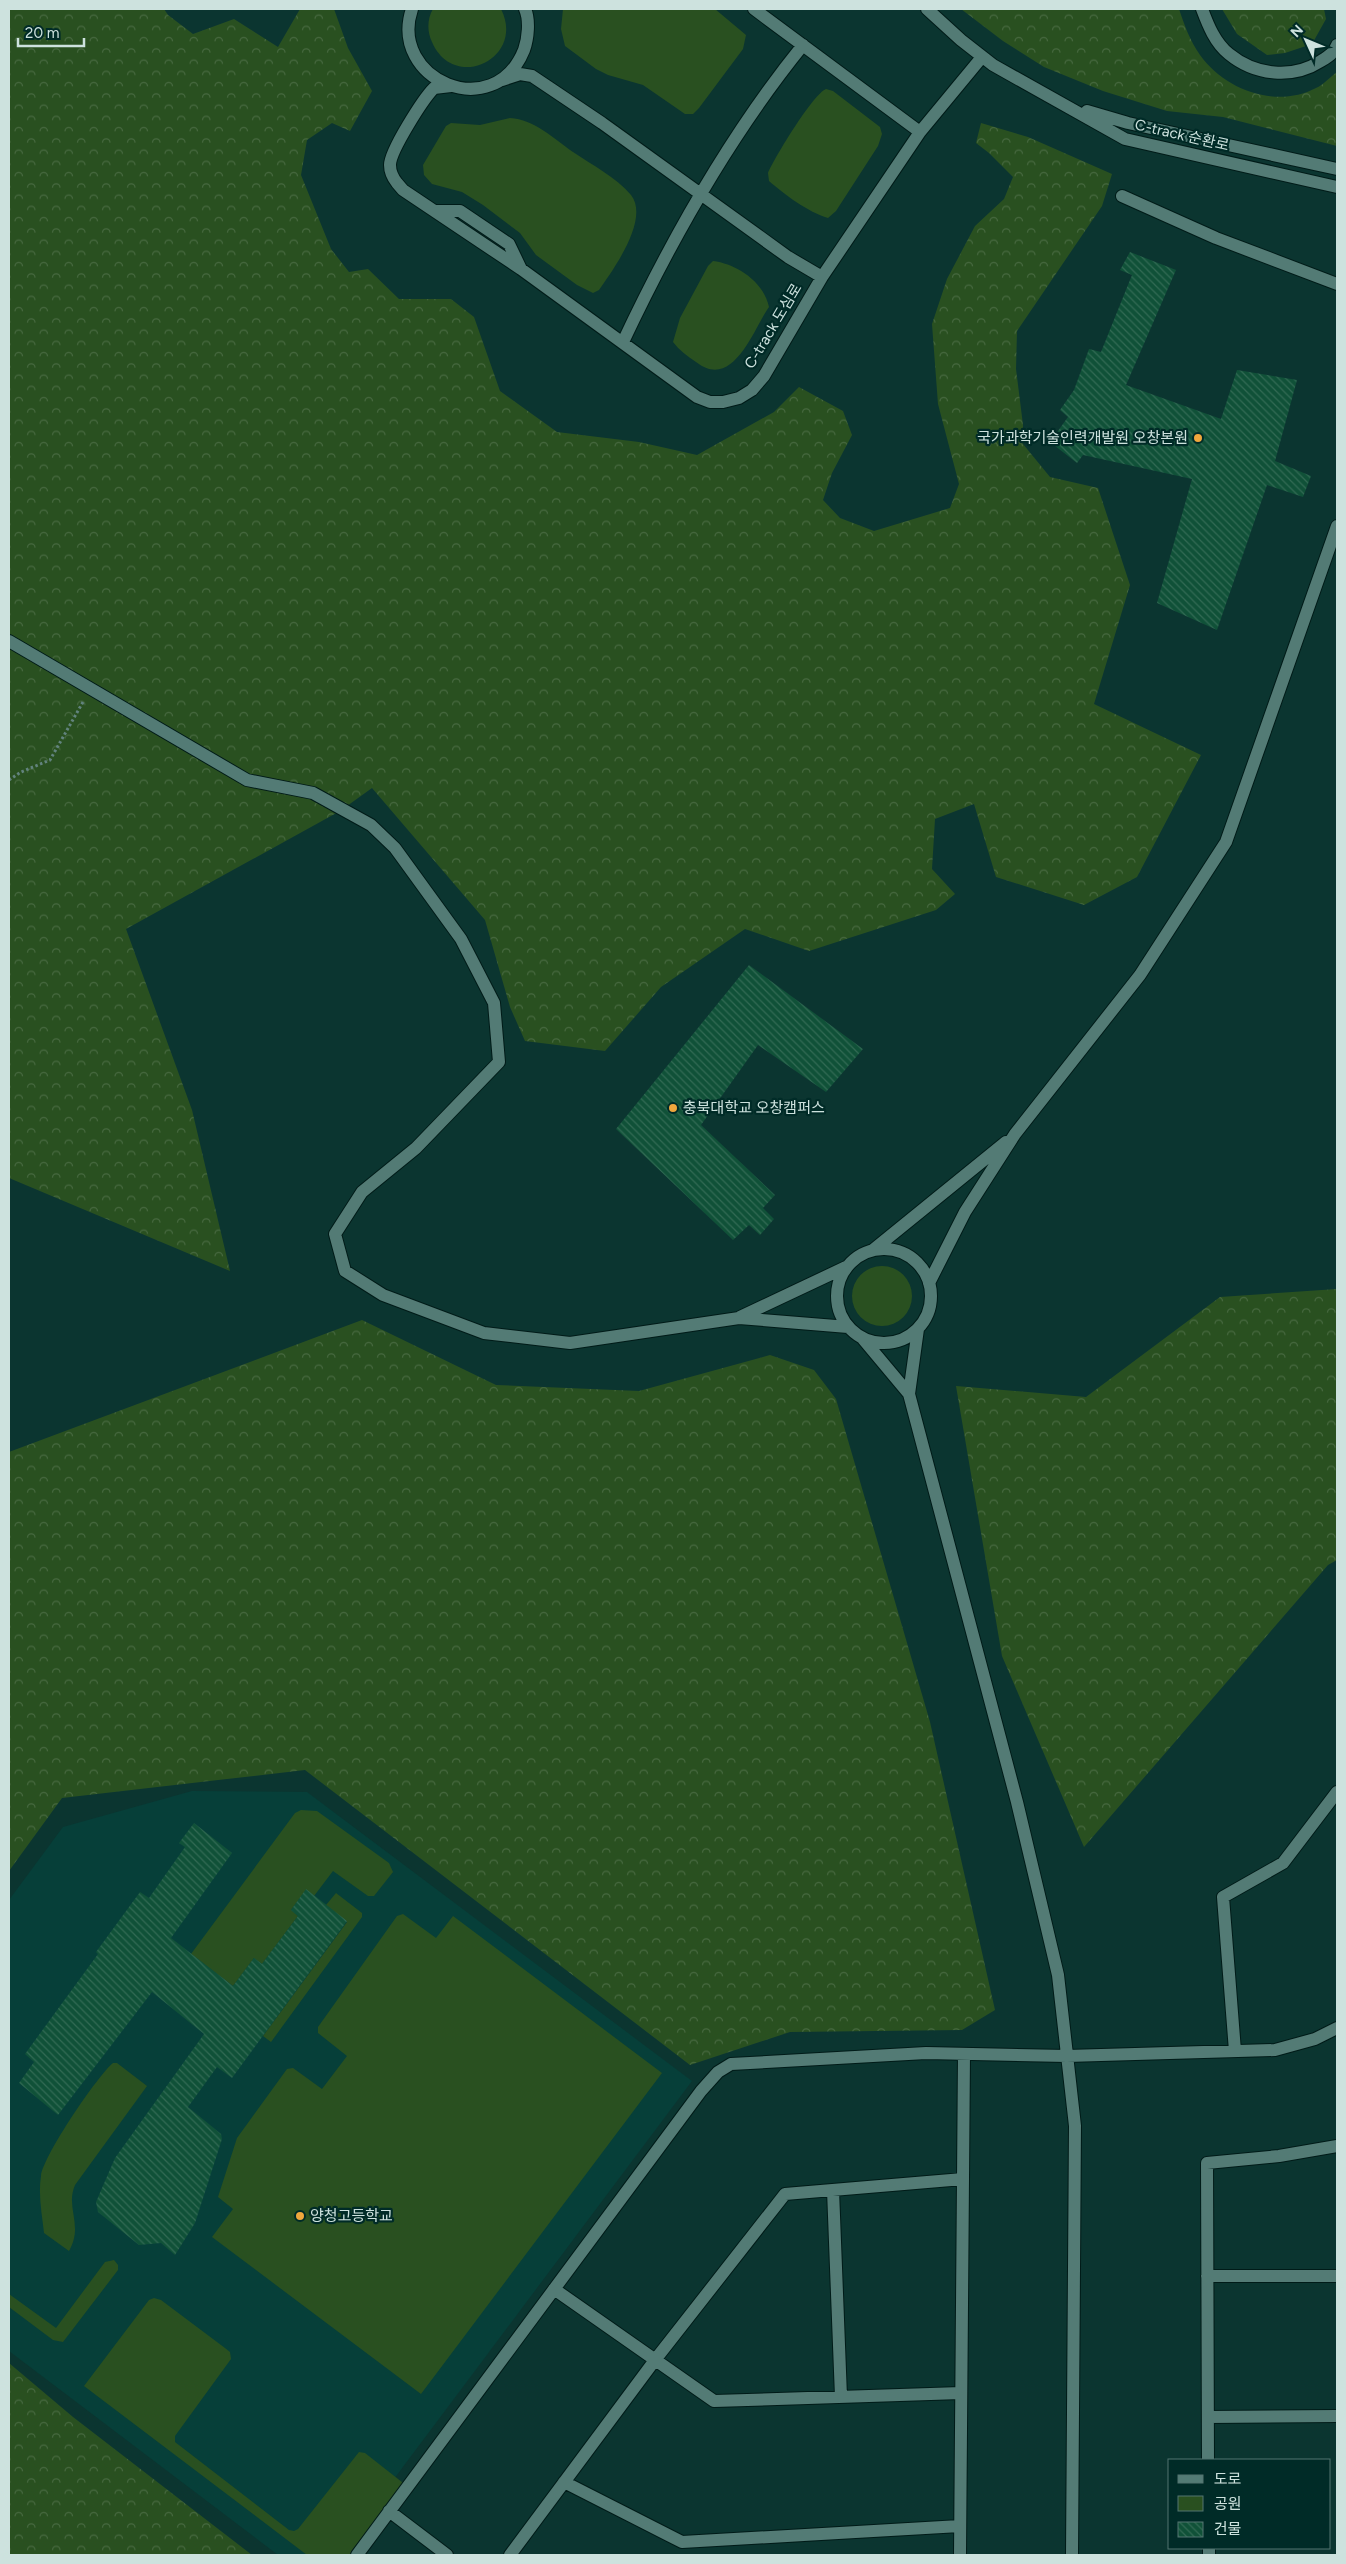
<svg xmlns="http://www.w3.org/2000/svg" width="1346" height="2564" font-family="Figtree,'Noto Sans KR',sans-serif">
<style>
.built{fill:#063f39}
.green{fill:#295020}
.forest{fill:url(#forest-crowns)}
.building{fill:url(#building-back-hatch)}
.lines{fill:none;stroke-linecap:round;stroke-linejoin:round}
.minor-casing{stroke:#001b18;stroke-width:14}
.path{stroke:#62837e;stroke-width:3;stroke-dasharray:2.5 2.5;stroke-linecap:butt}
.minor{stroke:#537b75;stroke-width:12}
.poi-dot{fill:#efa73d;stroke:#002b27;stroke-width:2}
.labels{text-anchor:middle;stroke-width:4.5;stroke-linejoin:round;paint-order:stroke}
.street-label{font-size:15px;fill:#cde2de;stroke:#002b27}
.poi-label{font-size:15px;fill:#cde2de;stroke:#002b27;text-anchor:start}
</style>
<defs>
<pattern id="forest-crowns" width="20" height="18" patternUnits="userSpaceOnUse" patternTransform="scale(1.25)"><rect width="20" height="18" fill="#295020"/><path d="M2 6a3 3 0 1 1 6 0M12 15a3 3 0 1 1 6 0" fill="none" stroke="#476940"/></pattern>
<pattern id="building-back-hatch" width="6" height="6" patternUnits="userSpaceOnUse" patternTransform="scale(1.25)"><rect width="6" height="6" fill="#105138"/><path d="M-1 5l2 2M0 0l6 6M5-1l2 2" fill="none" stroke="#326a54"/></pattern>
</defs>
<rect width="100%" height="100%" fill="#0b3530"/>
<!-- built -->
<path class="built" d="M192 1791 307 1792 692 2081 337 2555H278L9 2351V1900L63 1827Z"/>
<!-- green -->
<path class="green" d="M433 9H501C526 58 454 93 432 42 427 32 427 19 433 9Z
M563 9H715L746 35 743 49 699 108 693 114H685L643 85 608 75 596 69 565 46 561 29Z
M826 89 833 91 880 127 882 134 878 146 836 211 828 218C808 212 785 195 769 181L768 173C775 157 813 94 826 89Z
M510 118C534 119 554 139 573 152 592 165 616 177 631 195 650 219 613 270 599 290L593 293 577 285 536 255 520 233 483 205 462 192 432 184 424 175 423 165 446 126 451 123 480 125Z
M713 261C737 264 764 282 769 307 753 330 733 391 696 362 687 356 679 350 673 342L680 318 708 266Z
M852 1296a30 30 0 1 1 60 0a30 30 0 1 1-60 0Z
M301 1810 317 1811 389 1863 393 1872 374 1896H368L333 1871 314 1896 306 1890 291 1910 298 1916 262 1964 254 1958 233 1986 191 1954 295 1813Z
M336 1893 362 1913V1917L271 2042 263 2036 347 1922 326 1905Z
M403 1914 436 1938 453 1916 662 2073 421 2394 212 2237 233 2209 218 2197 237 2138 287 2069 293 2068 322 2089 347 2056 318 2033V2027L397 1916Z
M113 2063H117L147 2086 75 2185C65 2208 84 2225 69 2251L44 2233C42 2214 38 2195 41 2176 43 2156 98 2075 113 2063Z
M114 2260 118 2265V2270L63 2342 53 2340 9 2307V2294L56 2328 105 2262Z
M154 2298 161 2300 225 2348 230 2352 231 2359 175 2436V2442L289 2530 294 2531 298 2529 359 2452 365 2453 407 2486 357 2555H307L84 2386 149 2300Z"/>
<!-- forest -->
<path class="forest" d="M9 9H164L168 15 193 34 234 19 278 47 300 9H334L348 48 372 91 350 131 332 123 307 140 301 175 331 249 349 272 368 269 399 299H451L474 317 500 391 557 432 639 442 697 455 774 412 799 387 843 411 852 435 832 473 823 500 840 518 874 531 950 508 959 484 938 404 932 324 947 279 975 226 1004 199 1013 177 989 153 976 143 981 123 1028 137 1112 174 1102 206 1017 331 1016 369 1023 425V444L1050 477 1098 488 1130 585 1094 704 1201 755 1137 877 1084 905 996 877 974 804 935 819 932 869 955 894 936 910 809 951 745 929 661 987 605 1051 525 1041 510 1007 485 920 372 788 340 811 126 929 192 1110 230 1271 9 1178Z
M961 9H1179C1184 24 1190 41 1200 55 1225 90 1276 109 1316 88 1323 85 1330 77 1337 72V146L1223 117 1167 111 1103 91 1044 67 1003 41Z
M1222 9H1324L1326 19 1312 44 1285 53 1267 55 1237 34Z
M1337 1289V1560L1328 1565 1084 1847 1002 1656 956 1386 1086 1397 1220 1297Z
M362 1320 496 1385 639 1391 770 1355 814 1370 836 1399 930 1722 995 2010 962 2030 790 2032 690 2065 305 1770 62 1798 9 1871V1452Z
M9 2363 73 2417 252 2555H9Z"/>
<!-- building -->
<path class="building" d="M1130 252 1176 270 1126 385 1221 419 1237 370 1297 380 1275 461 1311 476 1303 497 1267 485 1217 630 1157 603 1192 479 1083 455 1077 463 1050 442 1068 417 1060 410 1074 390 1089 349 1101 352 1132 275 1120 270Z
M749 965 863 1049 826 1092 758 1045 701 1125 775 1195 763 1208 774 1219 760 1235 749 1225 733 1240 616 1129Z
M194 1823 232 1853 171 1938 233 1986 254 1958 262 1964 298 1916 291 1910 306 1889 347 1921 232 2078 217 2067 188 2107 221 2134 222 2139 195 2223 175 2255 161 2243 139 2245 98 2212 96 2202 115 2158 204 2034 152 1992 58 2115 19 2083 34 2062 25 2054 98 1954 96 1952 140 1892 149 1898 185 1847 179 1843Z"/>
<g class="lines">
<!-- minor casing -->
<g class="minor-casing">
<path id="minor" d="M412 9C388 80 494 125 524 50 528 39 530 20 525 9
M754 9 920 132
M927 9 961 40 993 65 1125 139 1337 187
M1202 9C1208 25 1215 43 1229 54 1256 76 1293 79 1321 61 1329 56 1334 53 1337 45
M502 80 520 74 532 76 602 123 788 257 822 277
M451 86 434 88C423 99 390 151 390 165 390 171 393 178 397 183L403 190 521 269 697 397 710 402H723L739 398 752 390 764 376 822 277 920 132 982 57
M1087 111 1128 123 1337 169
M1122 196 1216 238 1337 284
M436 211H460L509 244 521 269
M623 342C672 238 730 135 803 45
M9 641 247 780 313 793 371 825 395 848 461 939 494 1003 499 1062 416 1148 362 1192 335 1234 345 1271 383 1295 484 1333 570 1343 739 1318 848 1327
M837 1296a47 47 0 1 1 94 0a47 47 0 1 1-94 0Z
M873 1250 1006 1142
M929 1283 965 1212 1015 1134 1140 975 1226 842 1337 526
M740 1317 846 1267
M918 1329 909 1394 1017 1802 1058 1975 1075 2126 1072 2555
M863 1339 909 1394
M1235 2051 1223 1897 1283 1863 1337 1792
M833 2190 841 2397
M1207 2276H1337
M554 2289 714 2401 961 2393
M1208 2417 1337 2416
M1208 2460 1207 2163 1279 2156 1337 2146
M564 2482 682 2542 960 2526
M389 2511 447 2555
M1209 2548V2555
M357 2555 701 2091 718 2072 731 2064 926 2053 1067 2056 1275 2050 1315 2039 1337 2028
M510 2555 655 2360 785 2194 963 2179
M960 2555 964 2054"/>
</g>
<!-- path -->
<path class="path" d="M9 780 21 772 50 760 83 702"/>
<!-- minor -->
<use href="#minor" class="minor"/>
</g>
<!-- markers -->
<g class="poi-dot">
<circle cx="1198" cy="438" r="5"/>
<circle cx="673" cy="1108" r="5"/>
<circle cx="300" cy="2216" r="5"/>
</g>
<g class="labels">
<!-- street labels -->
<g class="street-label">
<text transform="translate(1182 135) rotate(13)" y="5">C-track 순환로</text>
<text transform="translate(773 326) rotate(-59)" y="5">C-track 도심로</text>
</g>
<!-- poi labels -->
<g class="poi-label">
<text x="1188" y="443" text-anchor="end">국가과학기술인력개발원 오창본원</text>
<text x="683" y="1113">충북대학교 오창캠퍼스</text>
<text x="310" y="2221">양청고등학교</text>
</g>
</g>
<!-- border -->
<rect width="1346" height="2564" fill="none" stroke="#cde2de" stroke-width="20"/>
<!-- legend -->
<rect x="1168" y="2459" width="162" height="90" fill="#002b27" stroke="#527470"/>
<rect x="1178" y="2475" width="25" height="8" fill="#537b75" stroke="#527470"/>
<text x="1214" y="2484" font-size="15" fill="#cde2de">도로</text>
<rect x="1178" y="2496" width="25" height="15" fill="#295020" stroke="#527470"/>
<text x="1214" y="2509" font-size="15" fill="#cde2de">공원</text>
<rect x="1178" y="2522" width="25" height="15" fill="url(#building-back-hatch)" stroke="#527470"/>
<text x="1214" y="2534" font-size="15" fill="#cde2de">건물</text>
<!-- north arrow -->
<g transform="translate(1306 40) rotate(314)" stroke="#002b27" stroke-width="4" paint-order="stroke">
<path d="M0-4L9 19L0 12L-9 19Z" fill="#cde2de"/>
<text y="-8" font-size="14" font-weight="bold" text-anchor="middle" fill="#cde2de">N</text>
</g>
<!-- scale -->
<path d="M18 38v8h66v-8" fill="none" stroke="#cde2de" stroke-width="2.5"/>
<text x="25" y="38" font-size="15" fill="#cde2de" stroke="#002b27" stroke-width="4" paint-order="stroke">20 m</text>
</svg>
